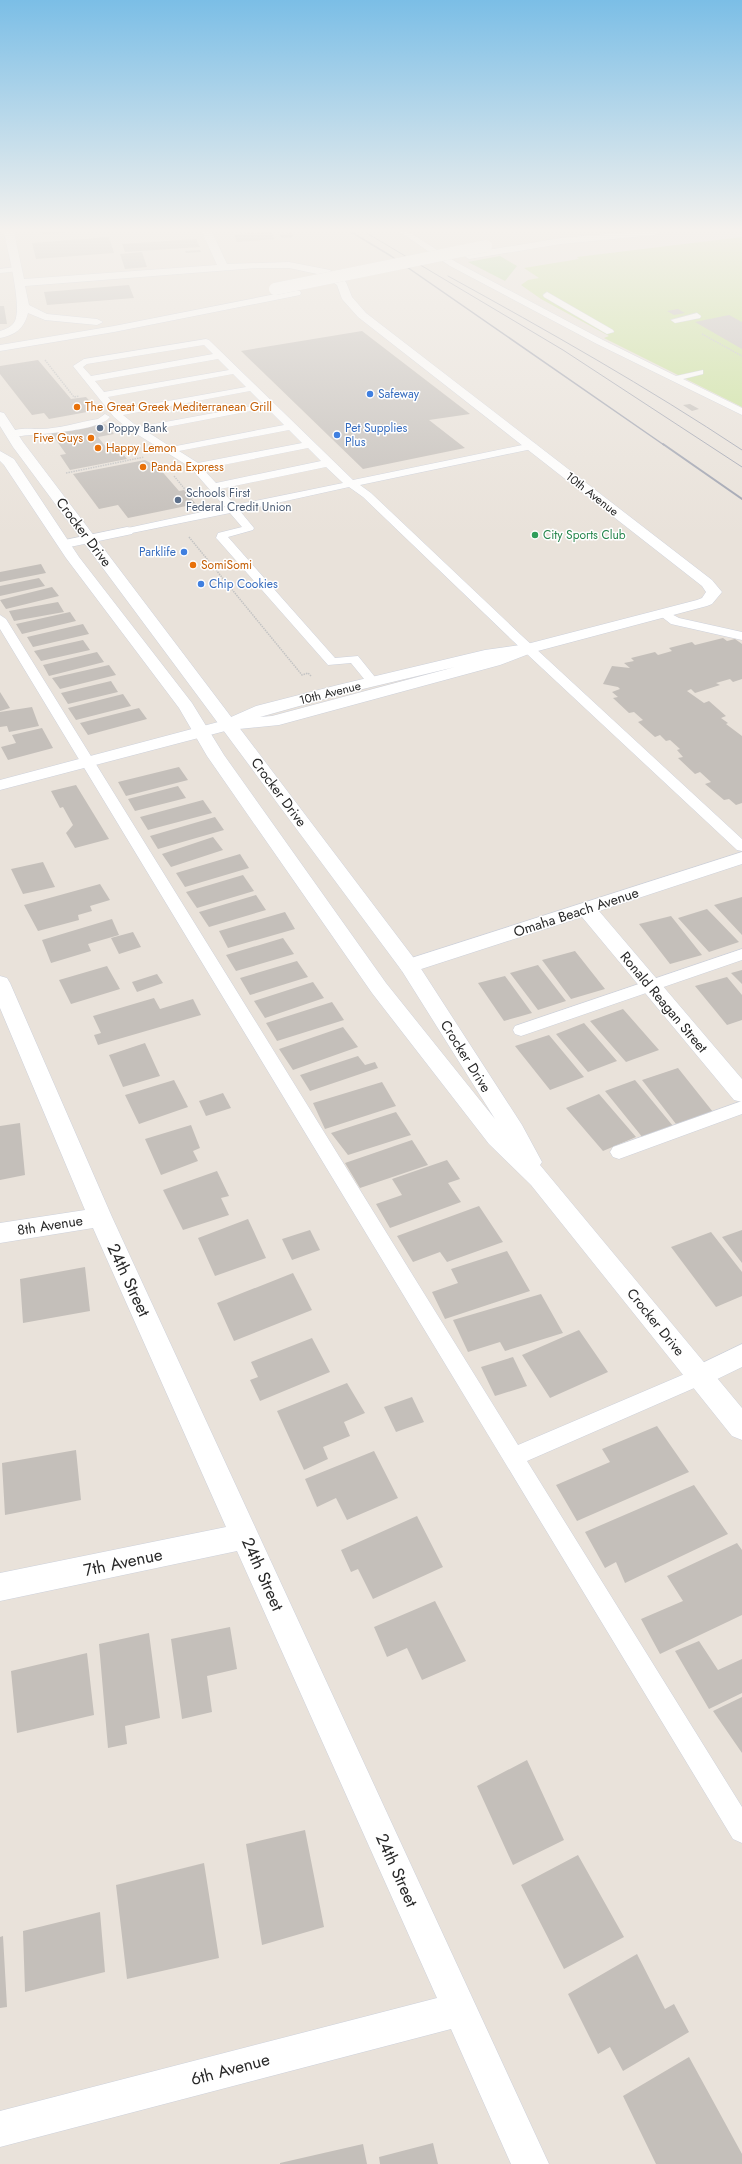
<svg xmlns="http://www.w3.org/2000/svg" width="742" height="2164" font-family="Jost,sans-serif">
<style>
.green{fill:#b6db9c}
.pitch{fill:#c8e198}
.building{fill:#c4bfba}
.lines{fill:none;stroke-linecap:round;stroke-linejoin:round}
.service-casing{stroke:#cdd1db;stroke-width:1}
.minor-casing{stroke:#cdd1db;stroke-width:1}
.tertiary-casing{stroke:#cdd1db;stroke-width:1}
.secondary-casing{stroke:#cdd1db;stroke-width:1}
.path{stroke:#c3c3c3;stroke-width:1.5;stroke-dasharray:1.5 1;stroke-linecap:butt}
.service{fill:#fff;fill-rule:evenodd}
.minor{fill:#fff;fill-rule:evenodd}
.tertiary{fill:#fff;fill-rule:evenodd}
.secondary{fill:#fff;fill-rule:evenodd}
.tram{stroke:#9ea2b0;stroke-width:1}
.rail-far1{stroke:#9ea2b0;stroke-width:1.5}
.rail{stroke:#9ea2b0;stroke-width:2}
.secondary-bridge-casing{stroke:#cdd1db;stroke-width:12;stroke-linecap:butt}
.secondary-bridge{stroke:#fff;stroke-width:12}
.shop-dot{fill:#3f7fe0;stroke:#fff;stroke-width:1.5}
.food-dot{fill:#e8710a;stroke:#fff;stroke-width:1.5}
.service-dot{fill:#5c6f8a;stroke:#fff;stroke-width:1.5}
.leisure-dot{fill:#2e9e5b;stroke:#fff;stroke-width:1.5}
.labels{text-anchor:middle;stroke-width:3;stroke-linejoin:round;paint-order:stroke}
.far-shop-label{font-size:12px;fill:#366cbe;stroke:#fff;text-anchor:start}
.far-food-label{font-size:12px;fill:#c56008;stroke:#fff;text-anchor:start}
.far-service-label{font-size:12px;fill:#4e5e75;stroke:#fff;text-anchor:start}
.far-street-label{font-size:12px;fill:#282828;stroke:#fff}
.far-leisure-label{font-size:12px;fill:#27864d;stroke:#fff;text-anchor:start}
.street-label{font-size:14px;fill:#282828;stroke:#fff}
.near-street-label{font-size:17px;fill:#282828;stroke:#fff}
</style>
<rect width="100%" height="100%" fill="#e9e2da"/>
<!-- green -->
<path class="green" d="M500 256 517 266 505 281 468 262Z"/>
<!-- pitch -->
<path class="pitch" d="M742 237V407L604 338 609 336 541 299 521 285 528 280 539 278 524 268 579 259 577 257Z"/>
<!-- building -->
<path class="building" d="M42 232H64V233L43 234Z
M271 232 275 239 237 242 234 234Z
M291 233 294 237 282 238 279 234Z
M109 237 114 253 36 259 32 243Z
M196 239 200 247 125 252 122 244Z
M200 250 201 252 186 253 185 251Z
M142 252 147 267 125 269 120 254Z
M129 285 134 298 47 305 44 292Z
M0 306H4L7 324H0Z
M678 309 685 313 674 315 667 311Z
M729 315 742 322V349L695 322Z
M362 331 470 414 429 420 465 448 363 469 241 351Z
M38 360 71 399 86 397 98 410 49 419 44 413 32 415 0 374V366Z
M690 404 699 409 692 411 683 405Z
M105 424 114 434 98 437 110 452 120 450 127 459 70 470 60 455 66 454 51 433Z
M145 460 159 468 179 491 184 490 196 504 128 518 118 505 99 509 73 474Z
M41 564 46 573 0 582V572Z
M39 578 45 586 0 596V586Z
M52 587 59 596 6 609 0 600Z
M58 602 64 612 14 621 9 611Z
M70 612 76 621 22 634 16 624Z
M83 624 89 634 33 647 27 637Z
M723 638 727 641 735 639 742 644V679L733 682 730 679 716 683 720 685 695 693 691 689 687 691 704 703 709 701 726 716 721 718 728 723 726 724 742 736V803L736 805 729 799 724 800 705 784 711 782 700 772 695 774 678 758 683 757 677 750 680 749 670 740 666 741 660 735 655 737 638 722 643 720 634 712 629 713 613 698 618 697 612 692 620 689 618 687 603 684 612 666 630 668 624 663 634 661 631 658 655 652 658 655 672 651 669 648 692 642 695 645Z
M83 640 90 650 41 661 34 651Z
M97 652 104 662 49 676 43 665Z
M109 665 116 675 60 689 52 678Z
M111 681 118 692 68 704 61 693Z
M0 692 10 708 0 711Z
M123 694 131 706 76 720 68 708Z
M32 707 39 726 9 732 7 726 0 727V712Z
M139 708 147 719 88 735 80 723Z
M42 728 53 748 8 760 1 747 16 743 12 735Z
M179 767 188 780 126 796 118 782Z
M76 785 109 839 75 848 66 833 73 825 63 807 60 808 51 791Z
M178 786 186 798 135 811 128 799Z
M203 800 212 813 148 830 140 817Z
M215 817 224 830 158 849 150 836Z
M213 837 223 850 171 867 162 854Z
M240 854 249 868 185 887 176 873Z
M43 862 55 887 23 894 11 869Z
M243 875 254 891 197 908 186 892Z
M100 884 110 900 90 906 92 911 78 915 79 920 38 931 24 905Z
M256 895 266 910 209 927 199 912Z
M742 897V935L714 905Z
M707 909 739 942 709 952 678 918Z
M285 912 295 929 228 948 219 931Z
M671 916 702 955 670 964 639 924Z
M112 919 119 935 88 944 91 951 51 963 42 940Z
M133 932 141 947 119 954 111 938Z
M283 938 294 954 236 971 226 955Z
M575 951 605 989 571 999 542 960Z
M297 961 308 977 250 995 240 978Z
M538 965 566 1001 538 1010 510 973Z
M107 966 120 989 71 1004 59 980Z
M742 970V984L731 973Z
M157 974 163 983 137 992 132 982Z
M505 976 532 1013 504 1021 478 983Z
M727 977 742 995V1020L727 1025 695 986Z
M313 982 324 998 265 1018 254 1001Z
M154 998 160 1009 193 999 201 1015 98 1045 94 1035 101 1033 93 1016Z
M332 1002 344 1020 277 1041 266 1023Z
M623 1009 659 1050 626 1062 590 1021Z
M584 1023 617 1061 588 1072 556 1034Z
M343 1027 358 1047 293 1070 279 1049Z
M549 1035 584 1077 550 1090 515 1046Z
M145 1043 160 1076 123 1087 109 1055Z
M358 1056 365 1065 375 1062 378 1068 310 1091 300 1075Z
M678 1068 713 1112 676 1124 642 1080Z
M174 1080 188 1107 139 1124 125 1095Z
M635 1080 673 1126 643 1138 605 1091Z
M382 1082 396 1106 325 1129 313 1103Z
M223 1093 231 1108 206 1116 199 1101Z
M599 1094 636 1137 603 1151 566 1108Z
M396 1112 411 1135 348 1155 331 1133Z
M20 1123 25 1175 0 1180V1126Z
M191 1125 200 1148 193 1151 198 1161 161 1175 145 1139Z
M412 1140 428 1165 360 1188 345 1163Z
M447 1160 460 1179 448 1183 461 1202 390 1228 376 1204 402 1195 392 1179Z
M217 1171 229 1196 221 1198 229 1215 183 1230 163 1190Z
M479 1206 503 1242 447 1262 440 1252 413 1262 397 1236Z
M248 1219 266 1258 215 1276 198 1238Z
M310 1230 320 1250 292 1260 282 1239Z
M742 1230V1263L722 1237Z
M711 1232 742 1272V1296L716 1307 671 1247Z
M507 1251 530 1291 445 1319 432 1292 458 1283 451 1269Z
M85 1267 90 1311 23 1323 20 1279Z
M293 1273 312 1310 234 1341 217 1303Z
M541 1294 563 1333 505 1351 500 1342 468 1352 453 1320Z
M579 1330 608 1372 550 1398 522 1355Z
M312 1338 330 1372 260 1401 250 1380 258 1377 251 1362Z
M513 1357 527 1386 495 1396 481 1367Z
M347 1383 365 1413 344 1422 350 1436 323 1447 328 1459 304 1470 277 1411Z
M412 1397 424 1422 396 1432 384 1407Z
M657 1426 689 1472 577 1521 556 1485 610 1462 602 1449Z
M76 1450 81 1500 5 1515 2 1463Z
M374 1451 398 1498 347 1520 336 1498 317 1507 305 1479Z
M694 1485 728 1534 625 1583 616 1562 605 1568 585 1532Z
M417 1516 443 1567 373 1599 358 1569 351 1572 341 1550Z
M737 1543 742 1550V1615L660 1654 641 1619 683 1601 667 1576Z
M435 1601 466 1661 422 1680 407 1648 387 1657 374 1627Z
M230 1627 237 1669 207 1676 212 1712 182 1719 171 1639Z
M149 1633 160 1718 125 1726 127 1744 108 1748 99 1644Z
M699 1641 718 1670 742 1659V1693L709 1709 675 1651Z
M87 1653 94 1715 17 1733 11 1671Z
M742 1697V1753L713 1711Z
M527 1760 564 1840 513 1865 477 1786Z
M305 1830 324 1927 262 1945 246 1844Z
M578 1855 624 1937 564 1969 521 1885Z
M204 1863 219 1958 127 1979 116 1885Z
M100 1912 105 1972 25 1992 23 1931Z
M3 1936 7 2007 0 2008V1937Z
M637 1954 665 2009 674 2004 689 2032 623 2071 610 2047 598 2054 568 1994Z
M689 2057 742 2154V2164H656L623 2096Z
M433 2143 438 2164H380L379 2157Z
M363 2144 367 2164H280V2163Z"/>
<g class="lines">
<!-- service casing -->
<g class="service-casing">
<path id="service" d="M400 232H409L456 262 603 340 676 376 703 370V374L683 379 742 408V415L597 344 450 266Z
M16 267 20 269 19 271 0 273V269Z
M547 292 613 330 614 332 607 334 544 297 543 295Z
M697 313 701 316 700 318 675 323 671 320Z
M206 339 209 340 353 480 532 443 536 444 537 446 532 449 360 485 371 493 521 635 742 839V851L737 850 513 641 363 497 349 487 240 511 254 528 253 530 228 537 335 658 358 656 379 682 373 686 369 685 351 663 328 665 218 540 216 538 218 533 242 527 230 513 127 534 123 533 122 531 123 529 225 507 190 467 127 428 114 417 73 366 84 359ZM204 345 213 354 91 376 83 367 87 364ZM218 359 229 370 104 392 95 381ZM233 374 246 387 118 410 108 397ZM250 391 263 404 138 427 123 415ZM267 408 284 425 171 447 146 431ZM289 430 302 443 198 463 179 451ZM308 448 321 461 216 483 203 469ZM326 467 343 483 235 505 220 489Z
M105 414 110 417C99 432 32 434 12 437L7 434C14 427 31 429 40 429 58 429 79 422 98 419Z
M664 610 679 618 742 632V640L671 624 658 614Z
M0 615 6 619 518 1445 694 1370 701 1367 708 1370 711 1376 708 1382 527 1461 742 1807V1843L733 1839 0 629Z
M742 949V960L527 1034 521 1036 515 1034 513 1030 515 1026Z
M742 1101V1114L619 1159 613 1157 610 1152 613 1147Z"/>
</g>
<!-- minor casing -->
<g class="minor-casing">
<path id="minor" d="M4 232H14L24 279 217 265 202 232H212L227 264 289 262 330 270 346 282 352 297 366 313 712 580 722 592 712 604 707 606 534 652 500 665 279 725 229 730 0 790V780L222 721 256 706 338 685 485 650 527 644 697 600 702 598 706 592 702 586 358 317 342 299 337 285 322 275 289 268H257L25 286 29 305 47 314 97 319 103 322 97 325 45 320 28 313C24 329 15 335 0 338V331C6 329 12 327 15 321 22 305 8 252 4 232ZM455 667 272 716 260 717 346 693Z
M127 527 132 528 134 531 132 534 65 548 60 547 58 544 60 541Z
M742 852V864L599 911 742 1079V1102L734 1100 582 917 409 973 402 971 399 966 402 961Z
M0 976 7 978 10 983 112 1217 549 2164H511L451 2029 0 2147V2111L437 1998 237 1551 0 1601V1573L226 1527 93 1228 0 1243V1223L85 1210 0 1008Z
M742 1344V1367L701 1387 692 1384 688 1376 692 1368Z"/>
</g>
<!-- tertiary casing -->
<g class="tertiary-casing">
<path id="tertiary" d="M0 412 4 413 23 442 416 961 522 1125 542 1162 540 1165 742 1408V1440L732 1436 531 1185 489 1144 372 993 207 756 179 708 66 558 4 465 0 461V451L14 459 79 557 192 703 224 755 386 983 495 1119 402 971 13 447 0 426Z"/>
</g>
<!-- secondary casing -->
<g class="secondary-casing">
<path id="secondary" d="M628 232H659L654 235 561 244 469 259 464 256 469 253 561 238Z
M296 290 300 291 301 293 300 295 114 332 0 351V345L114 326Z"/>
</g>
<!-- path -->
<path class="path" d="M702 334 742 356
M45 360 74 397 79 396
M66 473 144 457
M174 476 193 499
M189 537 302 675 308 673 311 676"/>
<!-- service -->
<use href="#service" class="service"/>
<!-- minor -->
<use href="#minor" class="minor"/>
<!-- tertiary -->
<use href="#tertiary" class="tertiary"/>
<!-- secondary -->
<use href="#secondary" class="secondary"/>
<!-- tram -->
<path class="tram" d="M365 232 563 350 742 467
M448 276C548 331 647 387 742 450"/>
<!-- rail-far1 -->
<path class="rail-far1" d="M351 232 391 256 664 445"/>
<!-- rail -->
<path class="rail" d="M663 444 742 499"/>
<!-- secondary-bridge casing -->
<g class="secondary-bridge-casing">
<path id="secondary-bridge" d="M275 289 486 246"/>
</g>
<!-- secondary-bridge -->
<use href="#secondary-bridge" class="secondary-bridge"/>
</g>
<!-- sky -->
<linearGradient id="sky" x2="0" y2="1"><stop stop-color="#7bbee6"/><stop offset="0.43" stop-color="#f5f2ee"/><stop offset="1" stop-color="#f5f2ee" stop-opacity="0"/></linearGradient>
<rect width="742" height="535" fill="url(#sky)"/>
<!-- markers -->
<g class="shop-dot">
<circle cx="370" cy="394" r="4"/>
<circle cx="337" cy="435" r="4"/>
<circle cx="184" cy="552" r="4"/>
<circle cx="201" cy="584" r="4"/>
</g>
<g class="food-dot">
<circle cx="77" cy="407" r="4"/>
<circle cx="91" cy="438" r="4"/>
<circle cx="98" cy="448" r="4"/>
<circle cx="143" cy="467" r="4"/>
<circle cx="193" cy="565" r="4"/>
</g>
<g class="service-dot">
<circle cx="100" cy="428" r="4"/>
<circle cx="178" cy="500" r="4"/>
</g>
<circle class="leisure-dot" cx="535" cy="535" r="4"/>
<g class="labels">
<!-- far-shop labels -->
<g class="far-shop-label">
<text x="378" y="398">Safeway</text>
<text x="345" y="432">Pet Supplies<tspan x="345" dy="14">Plus</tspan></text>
<text x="176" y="556" text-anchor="end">Parklife</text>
<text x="209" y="588">Chip Cookies</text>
</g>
<!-- far-food labels -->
<g class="far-food-label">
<text x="85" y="411">The Great Greek Mediterranean Grill</text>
<text x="83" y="442" text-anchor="end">Five Guys</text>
<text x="106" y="452">Happy Lemon</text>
<text x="151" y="471">Panda Express</text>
<text x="201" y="569">SomiSomi</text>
</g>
<!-- far-service labels -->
<g class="far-service-label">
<text x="108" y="432">Poppy Bank</text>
<text x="186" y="497">Schools First<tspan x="186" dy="14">Federal Credit Union</tspan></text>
</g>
<!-- far-street labels -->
<g class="far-street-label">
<text transform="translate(592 494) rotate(38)" y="4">10th Avenue</text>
<text transform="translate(330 693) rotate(-14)" y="4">10th Avenue</text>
</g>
<!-- far-leisure labels -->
<g class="far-leisure-label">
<text x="543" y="539">City Sports Club</text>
</g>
<!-- street labels -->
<g class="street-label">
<text transform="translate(84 532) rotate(53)" y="5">Crocker Drive</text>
<text transform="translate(279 792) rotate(53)" y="5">Crocker Drive</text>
<text transform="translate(576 912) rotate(-18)" y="5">Omaha Beach Avenue</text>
<text transform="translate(664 1002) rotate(50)" y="5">Ronald Reagan Street</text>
<text transform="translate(466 1056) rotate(58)" y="5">Crocker Drive</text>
<text transform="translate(50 1225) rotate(-9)" y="5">8th Avenue</text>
<text transform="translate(656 1322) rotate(51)" y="5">Crocker Drive</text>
</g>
<!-- near-street labels -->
<g class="near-street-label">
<text transform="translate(129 1280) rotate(65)" y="6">24th Street</text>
<text transform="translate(123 1562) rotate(-12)" y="6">7th Avenue</text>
<text transform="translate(263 1574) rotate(66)" y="6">24th Street</text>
<text transform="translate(397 1870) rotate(66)" y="6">24th Street</text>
<text transform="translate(230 2069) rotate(-15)" y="6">6th Avenue</text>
</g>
</g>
</svg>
